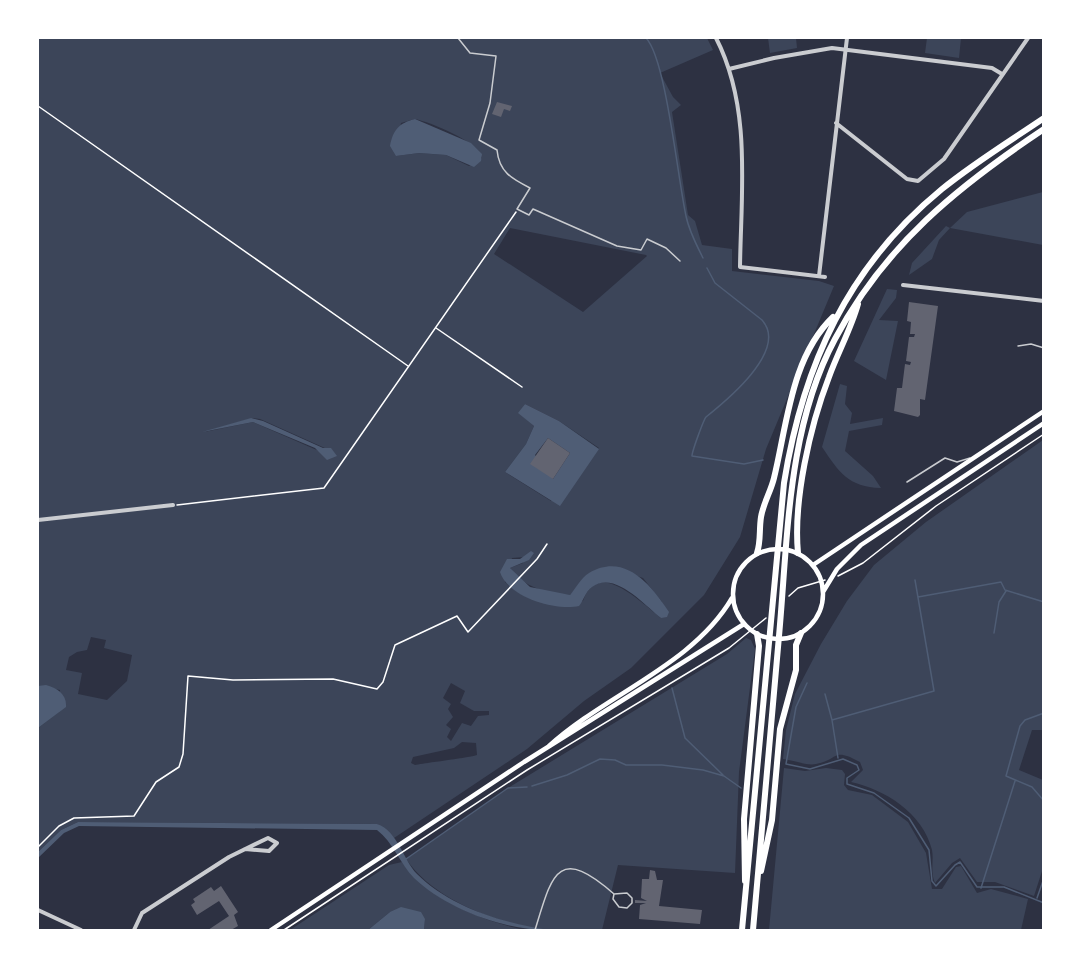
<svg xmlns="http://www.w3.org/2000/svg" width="1081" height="968" font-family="'Zilla Slab',serif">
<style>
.green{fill:#3c4559;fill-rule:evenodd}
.water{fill:#4f5d75;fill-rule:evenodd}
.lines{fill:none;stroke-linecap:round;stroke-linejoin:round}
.stream{stroke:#4f5d75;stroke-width:1.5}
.building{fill:#626471}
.path{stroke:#fff;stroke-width:1.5}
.service{stroke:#caccd0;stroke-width:1.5}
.minor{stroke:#caccd0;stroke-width:4}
.secondary{stroke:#fff;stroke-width:4.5}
.trunk{stroke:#fff;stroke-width:6}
</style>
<rect width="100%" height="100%" fill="#2d3142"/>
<!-- green -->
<path class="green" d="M38 38H707L713 50 660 73 673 97 681 105 672 112 688 215 695 221 702 245 732 249V271L819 281 834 286 766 449 740 537 704 595 631 668 584 701 527 749 394 838 377 824 78 822 61 830 38 852V728L59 712 60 690 38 686ZM415 119C430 122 480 142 482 158L469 166 446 155 419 153 396 156 401 123ZM510 228 646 255 647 256 583 312 494 254ZM525 404 559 421 599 448 551 501 505 472 526 444 534 426 519 413ZM253 418 260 419 327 449 319 451 253 422 204 432ZM524 557 523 563 510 568C523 587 548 594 570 595L590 573 609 567 643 578 662 602 661 618C642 604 598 557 583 601 553 606 529 604 505 582L512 558ZM91 637 106 640 104 648 132 655 127 681 107 700 78 694 82 673 66 670 69 657 77 652 87 650ZM451 683 465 691 460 703 474 711H489V715L478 716 471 726 462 723 451 741 447 737 451 729 446 725 453 717 448 709 451 704 443 698ZM462 742 476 743 477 755C474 757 425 763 415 765L411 763 413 757 454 748Z
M768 38H796L797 48 770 53Z
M927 38H961L959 58 925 53Z
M1043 192V245L950 228 939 240 932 259 909 275 912 263 946 226 950 228 967 212Z
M887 289 897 290 896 298 879 320 898 321 886 380 854 361Z
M840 384 847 386 845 404 852 413 850 424 883 418 882 425 849 431 845 451 873 476 881 488C848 487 839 472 822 447Z
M1043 440V730H1032L1019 770 1043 780V868L1034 896 995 882H977L960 858 952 863 935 883C930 872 934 860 932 850 923 813 884 789 851 782L863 770 860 762C832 747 840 759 816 764 807 766 793 760 783 759L786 730 795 694 821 644 847 601 874 565 926 522Z
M746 638 751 640 755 649 739 772 735 873 618 865 602 930C584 930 565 932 547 930 498 924 435 901 406 859L508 788 727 654Z
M784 768 805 771 826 768 842 770 845 774 844 785 848 790 872 795 908 822 926 853 932 889H942L956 867 961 866 977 893 991 889 1028 899 1021 930H769Z
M402 862C429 900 480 920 524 930H424L425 919 390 912 368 930H290L389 865Z"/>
<!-- water -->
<path class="water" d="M415 119 471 143 482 154 481 161 474 167 446 155 419 153 396 156 390 146C393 130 399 123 415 119Z
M525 404 559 421 599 449 560 506 505 472 526 444 534 426 518 413ZM548 438 570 453 553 479 535 455Z
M251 418 263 421 323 448H331L337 456 327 460 315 448 253 422 202 432Z
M531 551 534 553 529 560 510 568 530 587 570 595C576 588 581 578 589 573 625 552 651 585 669 612L667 617 661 618C645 606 615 570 592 587 585 592 584 600 579 606 555 611 508 597 500 572L507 559H520Z
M46 685C57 688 67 694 66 707L38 728V686Z
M78 822 377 824C398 831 403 860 417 874 450 907 505 924 550 930 506 931 446 909 414 878 400 864 393 842 377 830L79 826 64 833 38 858V852L61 830Z
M401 907 421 912 425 919 424 930H368L390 912Z"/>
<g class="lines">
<!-- stream -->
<path class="stream" d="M646 38C666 58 678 181 686 216 689 231 696 244 703 258
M707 268 715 283 762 320C789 350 726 401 706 417 704 419 692 451 692 456L744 464 763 460
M918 597 1001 582 1005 590 1044 602
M994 633 999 602 1006 591
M807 683 796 707 786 764 810 769 843 759 857 765 859 770 847 778V784L874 793 909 818 929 850 932 881 936 886 955 865 960 862 977 887H1004L1044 903
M672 688 685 738 723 775
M825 694 832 720 838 758
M1044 713 1025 720 1020 726 1006 776 1032 787 1044 801
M832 720 934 691 915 580
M532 786 567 775 600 759 615 760 626 765H662L703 770 724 776 741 788
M406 859 508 788 527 787
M981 888 1015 781
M1037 898 1044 878"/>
</g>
<!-- building -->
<path class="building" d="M497 102 512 106 510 111 504 109 501 117 492 114Z
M909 302 938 306 925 400 920 399V415L918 417 894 411 897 388H902L905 364 910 365 911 362 906 361 909 337H914L915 334H910L911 322 907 321Z
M548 438 570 453 553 479 530 464Z
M650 870 655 871 657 880H663L659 906 702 910 700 924 639 919 640 905 646 903H635V900L647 901 641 898 642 879H649Z
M221 886 238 912 234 915 238 926 231 930H208L229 916 219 901 197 915 191 905 195 902 193 899 211 887 214 891Z"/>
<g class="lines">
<!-- path -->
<path class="path" d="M38 106 408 366
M436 328 522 387
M177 505 324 488 516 212
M838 576 863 563 936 506 1044 434
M789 596 798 588 825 580
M38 847 59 826 74 818 134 816 156 782 179 767 183 754 188 676 233 680 333 679 377 689 383 682 395 645 457 616 468 632 537 559 547 544
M284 930 527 770 729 648 766 618"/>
<!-- service -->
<path class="service" d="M458 38 470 53 496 56 490 103 479 140 497 150C499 172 512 179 530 188L517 209 529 215 533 209 617 246 641 250 647 239 666 248 680 261
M1018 346 1031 344 1044 348
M907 482 945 458 957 462 970 458
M535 930C552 875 557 844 614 894L613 899 619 907 627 908 632 903V898L627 893 614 894"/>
<!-- minor -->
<path class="minor" d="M716 38C752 108 741 191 740 267L825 277
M729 69 774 58 832 48 992 68 1002 74
M836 123 907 179 918 181 944 159 1028 38
M819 276 847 38
M903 285 1044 301
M38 520 173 505
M38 910 81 930
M134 930 142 913 229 857 268 838 277 843 269 851 245 849"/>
<!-- secondary -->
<path class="secondary" d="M733 594a45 45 0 1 1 90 0a45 45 0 1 1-90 0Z
M813 565 1044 411
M823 592 837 569 861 545 1044 423
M549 746C606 694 693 665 732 598
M271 930 524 762 744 624"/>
<!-- trunk -->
<path class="trunk" d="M757 553C761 541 759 530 761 517 763 504 771 491 774 478 787 425 791 357 833 317
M798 553C793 501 810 426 829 377 838 352 851 329 858 304
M761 871 772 820 780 729 796 670V645L801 633
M745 881 744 819 759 646 757 634
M742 930 784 483C803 365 848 266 942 189 974 163 1010 141 1044 118
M753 930C762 832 771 734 779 636 788 538 787 428 835 339 885 245 957 187 1044 129"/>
</g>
<!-- border -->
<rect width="1081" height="968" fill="none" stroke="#ffffff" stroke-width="78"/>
</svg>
